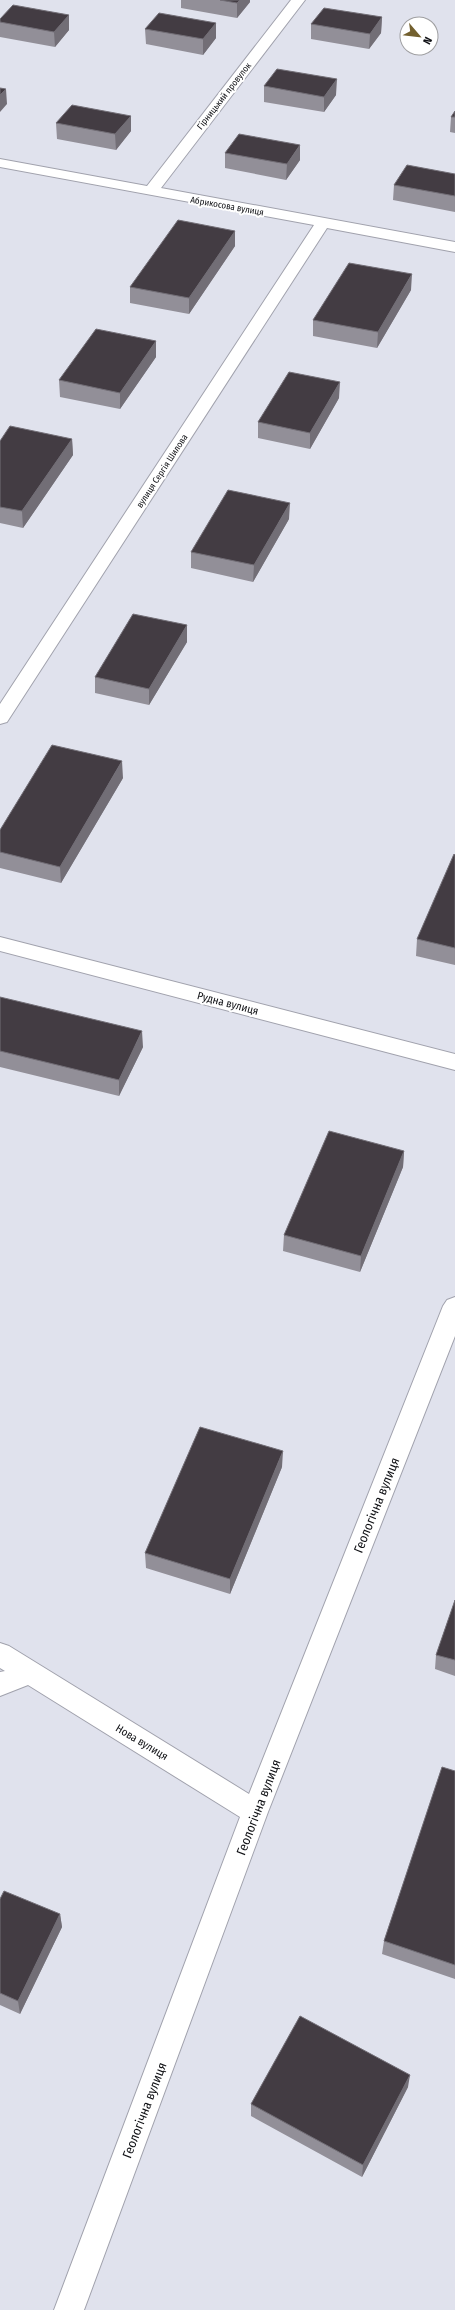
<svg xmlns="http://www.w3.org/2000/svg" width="455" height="2310" font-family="'Fira Sans Condensed',sans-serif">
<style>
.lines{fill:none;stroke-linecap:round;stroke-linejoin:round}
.minor-casing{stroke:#a1a2ad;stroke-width:2}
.minor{fill:#fff;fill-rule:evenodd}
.wall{fill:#928f98}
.shaded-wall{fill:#726e76}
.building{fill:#433c43;stroke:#726e76}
.labels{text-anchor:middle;stroke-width:4;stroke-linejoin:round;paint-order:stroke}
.far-street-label{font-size:9px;fill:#0f1014;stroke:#fff}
.street-label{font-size:11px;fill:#0f1014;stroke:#fff}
.near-street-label{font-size:13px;fill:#0f1014;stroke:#fff}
</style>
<rect width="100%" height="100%" fill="#e0e2ed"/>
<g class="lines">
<!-- minor casing -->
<g class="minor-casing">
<path id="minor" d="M291 0H305L161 188 455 242V252L327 228 7 722 0 724V704L314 225 0 167V159L147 186Z
M0 937 455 1054V1070L0 951Z
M455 1297V1336L268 1812 84 2310H54L240 1817 28 1685 0 1696V1672L5 1671 0 1668V1643L9 1646 249 1794 443 1306 447 1300Z"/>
</g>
<!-- minor -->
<use href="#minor" class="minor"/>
</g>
<!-- wall -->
<path class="wall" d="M181 0H250V2L237 18 181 8Z
M69 15V30L55 47 0 37V19Z
M382 17 381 33 369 49 311 39V24Z
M216 23V38L203 55 146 44 145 29Z
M264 86 336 95 324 112 264 102Z
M455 111V133L450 132 451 117Z
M131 116V131L116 150 57 139 56 123Z
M225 153 300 160 286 180 225 168Z
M455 174V212L393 200 394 185Z
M235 231V246L189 314 130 303V287Z
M411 290 377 348 313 336V320Z
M156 341V357L120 409 60 397 59 380Z
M339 398 310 449 258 438V422Z
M72 439 73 455 23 528 0 523V441Z
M289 519 253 582 191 568V552Z
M187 625V642L149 705 95 693V677Z
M123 778 61 883 0 868V830Z
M455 855V965L416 956 417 939Z
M0 997 143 1047 119 1096 0 1067Z
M404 1151 403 1167 360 1272 283 1251 284 1235Z
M282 1467 230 1594 146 1568 145 1553Z
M455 1600V1676L435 1669 436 1655Z
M455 1771V1979L382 1954 384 1941Z
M0 1899 60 1914 62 1927 20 2014 0 2005Z
M408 2087 362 2177 251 2116V2104Z"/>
<!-- shaded-wall -->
<path class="shaded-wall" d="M240 0H250V2L237 18V3Z
M69 15V30L55 47 54 32Z
M382 17 381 33 369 49 370 34Z
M216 23V38L203 55V39Z
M337 79 336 95 324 112V97Z
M6 89 7 104 0 112V95Z
M131 116V131L116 150 115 134Z
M300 145V160L286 180 287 164Z
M235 231V246L189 314V298Z
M412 274 411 290 377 348 378 332Z
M156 341V357L120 409V393Z
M340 382 339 398 310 449V433Z
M72 439 73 455 23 528 22 511Z
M290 503 289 519 253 582 254 565Z
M187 625V642L149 705V689Z
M122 761 123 778 61 883 60 867Z
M142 1031 143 1047 119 1096V1080Z
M404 1151 403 1167 360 1272 361 1256Z
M283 1451 282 1467 230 1594V1579Z
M60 1914 62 1927 20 2014 18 2001Z
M410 2075 408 2087 362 2177 363 2165Z"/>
<!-- building -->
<path class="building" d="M220 0H240L237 3Z
M13 5 69 15 54 32 0 22V19Z
M324 8 382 17 370 34 311 24Z
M159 13 216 23 203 39 145 29Z
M277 69 337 79 324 97 264 86Z
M0 88 6 89 0 95Z
M72 105 131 116 115 134 56 123Z
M455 111V117H451Z
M239 134 300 145 287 164 225 153Z
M407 165 455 174V196L394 185Z
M178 220 235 231 189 298 130 287Z
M349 263 412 274 378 332 313 320Z
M96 329 156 341 120 393 59 380Z
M289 372 340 382 310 433 258 422Z
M10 426 72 439 22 511 0 507V441Z
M228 490 290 503 254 565 191 552Z
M133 614 187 625 149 689 95 677Z
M52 745 122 761 60 867 0 852V830Z
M454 854 455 855V948L417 939Z
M0 997 142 1031 119 1080 0 1051Z
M329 1131 404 1151 361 1256 284 1235Z
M200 1427 283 1451 230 1579 145 1553Z
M455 1600V1660L436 1655Z
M442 1767 455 1771V1965L384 1941Z
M4 1891 60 1914 18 2001 0 1993V1899Z
M300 2016 410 2075 363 2165 251 2104Z"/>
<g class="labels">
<!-- far-street labels -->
<g class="far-street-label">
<text transform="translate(224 96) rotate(-52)" y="3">Гірницький провулок</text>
<text transform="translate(227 206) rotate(10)" y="3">Абрикосова вулиця</text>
<text transform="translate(162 471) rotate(-57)" y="3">вулиця Сергія Шилова</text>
</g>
<!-- street labels -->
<g class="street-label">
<text transform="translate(228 1003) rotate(15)" y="4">Рудна вулиця</text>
<text transform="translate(142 1742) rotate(31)" y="4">Нова вулиця</text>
</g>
<!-- near-street labels -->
<g class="near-street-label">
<text transform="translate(376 1505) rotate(-68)" y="5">Геологічна вулиця</text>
<text transform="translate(258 1807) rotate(-69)" y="5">Геологічна вулиця</text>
<text transform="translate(144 2110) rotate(-69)" y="5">Геологічна вулиця</text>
</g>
</g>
<!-- north arrow -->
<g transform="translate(419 36) rotate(118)"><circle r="19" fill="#ffffff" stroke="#9f9fa1"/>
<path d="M0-3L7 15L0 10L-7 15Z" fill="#73602f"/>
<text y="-6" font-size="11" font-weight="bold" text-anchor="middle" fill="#0f1014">N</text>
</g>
</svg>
